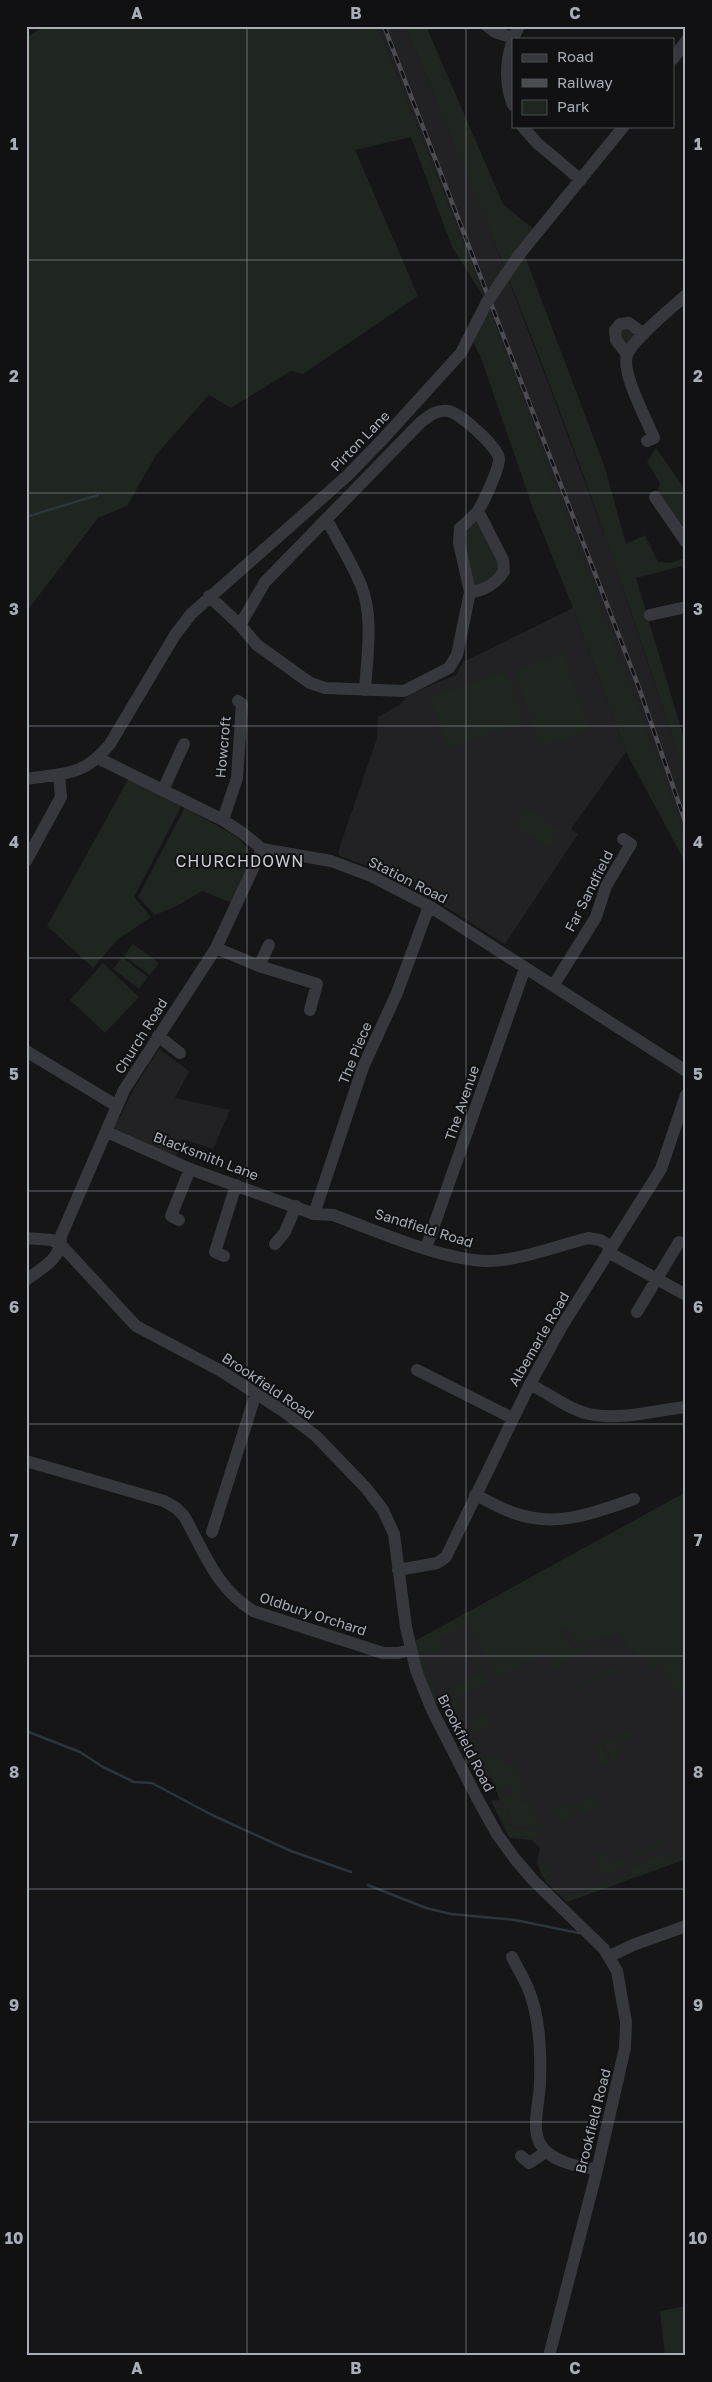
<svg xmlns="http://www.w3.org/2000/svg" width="712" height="2382" font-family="'Golos Text',sans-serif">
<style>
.built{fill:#222225}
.green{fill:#1e261f;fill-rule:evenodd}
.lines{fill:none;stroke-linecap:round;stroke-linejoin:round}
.stream{stroke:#2c353c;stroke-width:2.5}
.minor{stroke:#37383d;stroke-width:12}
.rail-casing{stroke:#4a4c52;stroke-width:4.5}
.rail{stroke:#111113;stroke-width:2.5;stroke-dasharray:8;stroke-linecap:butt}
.minor-bridge{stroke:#37383d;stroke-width:12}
.grid{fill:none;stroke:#a8adb8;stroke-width:1;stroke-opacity:0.55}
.labels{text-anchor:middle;stroke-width:4;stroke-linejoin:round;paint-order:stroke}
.street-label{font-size:14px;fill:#a8adb8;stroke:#111113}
.quarter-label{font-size:16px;letter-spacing:1px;fill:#c9ccd4;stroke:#111113}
.neatline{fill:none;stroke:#a8adb8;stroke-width:2}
.grid-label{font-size:16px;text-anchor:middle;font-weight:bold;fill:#a8adb8}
</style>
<rect width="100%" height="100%" fill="#161618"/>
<!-- built -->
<path class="built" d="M378 26H405L475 192 550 388 612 555 686 778V839L487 302Z
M573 608 626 752 571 829 578 834 505 944 397 877 340 856 338 852 377 738 378 717 399 705 410 694 456 675 463 662Z
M159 1049 189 1071 175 1098 230 1110 213 1149 182 1139 176 1157 116 1129 115 1126 136 1085Z
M686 1492V1859L567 1902 542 1876 537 1862 540 1848 532 1840 509 1837 491 1801 500 1800 491 1777 483 1784 465 1759 459 1741 456 1740 460 1723 457 1715 440 1708V1705L436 1703 421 1666 415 1641Z"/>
<!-- green -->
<path class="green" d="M45 26H378L487 302 668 787 686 839V864L626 752 573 608 534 511 480 355 470 337 487 302 452 247 411 137 355 150 418 296 303 374 291 371 231 408 209 395 156 455 127 506 98 518 26 612V38Z
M405 26H426L503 204 538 233 523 251 605 468 626 544 645 535 658 562 671 563 686 557V565L636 578 686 745V778C661 704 638 630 612 556 550 377 479 201 405 26Z
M620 324 637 327 627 354 616 340Z
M656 448 686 491V542L655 497 660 483 647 462Z
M478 511 504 571 470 592 460 528Z
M564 652 590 730 541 747 514 670Z
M507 671 524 722 447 748 430 697Z
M130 776 182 805 134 897 151 917 117 940 93 968 47 926Z
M185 807 237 837 248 849 247 868 232 903 202 891 177 906 155 915 138 897Z
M527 808 561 832 549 849 515 826Z
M133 944 159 963 150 975 124 956Z
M122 957 148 977 139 989 113 969Z
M103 963 139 997 105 1033 70 1000Z
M686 1492V1692L677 1695 662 1663 651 1668 644 1656 640 1657 635 1647 628 1650 619 1632 607 1637 574 1644 566 1627 562 1629V1632L572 1648 598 1644 563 1662 564 1666 556 1670 552 1666 553 1661 546 1653 496 1677 480 1644 478 1630 474 1635 466 1623 438 1639 443 1647 442 1649 422 1656 438 1701 447 1697 445 1707 436 1703 421 1666 415 1641Z
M474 1655 487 1682 458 1697 461 1710 451 1709 455 1686 480 1674 471 1656Z
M628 1664 629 1666 579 1690 576 1691 574 1688 616 1667 617 1669Z
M487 1713 492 1724 471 1735 484 1760 499 1756 504 1766 514 1762 527 1791 519 1796 522 1803 528 1800 543 1831 532 1826H515L506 1807 500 1800 488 1770 474 1751 470 1721ZM510 1784 514 1793 503 1798 498 1789Z
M467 1724 471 1752 488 1778 483 1784 459 1747 461 1729Z
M630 1729 633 1736 618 1743 617 1739Z
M613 1737 622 1754 612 1762 603 1742Z
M600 1743 610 1763 603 1766 594 1746Z
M594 1795 599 1807 584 1814 581 1813 575 1804Z
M494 1800 505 1810 513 1829 541 1832 532 1840 510 1838 491 1801Z
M570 1803 575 1817 566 1821H561L553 1811Z
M661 1841 663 1845 638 1857 636 1853Z
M603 1852 610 1866 623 1859 626 1864C619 1870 608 1875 598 1872L597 1855Z
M660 1853 672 1860 686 1855V1859L567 1902 546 1882 537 1864 541 1862 551 1873 545 1878 566 1897 630 1876V1873L626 1871Z
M686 2306V2356H665L660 2311Z"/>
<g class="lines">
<!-- stream -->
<path class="stream" d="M26 517 98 495
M26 1731 80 1752 103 1767 134 1782 152 1783 212 1815 291 1851 351 1872
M368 1885 426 1908 451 1914 515 1920 579 1933"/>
<!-- minor -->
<path class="minor" d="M487 26 495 32 513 38
M673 59 686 41
M513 105C503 80 506 51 519 26
M522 126 537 143 581 180
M519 255 624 126
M627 354 616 340 615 330 620 324 629 323 644 334
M647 441 654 438C647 420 621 373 627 355 633 339 672 308 686 295
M655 497 686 542
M327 520C338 541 352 563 361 585 374 617 367 656 365 690
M470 592C484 591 497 583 504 571L503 560 478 511
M209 596 240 625 257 645 310 683 325 688 404 691 449 668 457 655 470 592 459 543 460 528C466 523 472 518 477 512 483 504 499 469 499 459 499 448 459 412 448 411 437 409 429 416 421 422L265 582 240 625
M650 615 686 607
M98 758 223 820 244 834 262 849 331 861 371 876 429 906 686 1071
M26 779C65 773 83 777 110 744L175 635 191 614 347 476 382 440 461 353 487 302
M163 790 184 744
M223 820 237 778 242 704 238 701
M26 861 61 797 59 776
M216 948 259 966 317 984 310 1010
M259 966 269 945
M553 986 596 917 606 886 631 844 623 839
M158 1036 180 1053
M26 1051 117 1106
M107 1132 190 1169 314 1214 333 1215C378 1231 441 1260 487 1261 518 1261 558 1246 588 1238L600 1240 612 1247
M314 1214 363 1067 397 993 429 906
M179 1220 171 1216 190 1169
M26 1238 52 1240 62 1246 136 1326 221 1371 283 1411 316 1436 366 1488 383 1510 394 1534 406 1627 416 1670 432 1710 477 1798 497 1834 515 1859 533 1880 604 1949 617 1971 626 2022 625 2048 597 2170 549 2356
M275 1244 285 1232 296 1206
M426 1248 525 968
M608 1252 686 1295
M224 1256 215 1252 236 1185
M26 1280C43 1267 62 1259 61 1236L124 1090 216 948 262 849
M637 1312 679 1242
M417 1370 512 1418
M530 1384C549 1394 568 1409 589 1414 619 1421 656 1410 686 1407
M26 1461 164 1501 176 1508 184 1516C205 1553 216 1588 253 1611L383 1653H398L410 1650
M475 1495C489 1501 503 1510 517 1514 558 1528 596 1512 634 1499
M212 1532 256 1393
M398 1570 437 1563 446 1557 530 1384 562 1326 661 1169 686 1095
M610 1956 633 1945 686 1926
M512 1957C517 1967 523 1977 528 1988 540 2017 541 2051 540 2082 540 2104 527 2136 547 2152 560 2164 581 2166 597 2170
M521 2156 529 2163 546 2152"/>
<!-- rail casing -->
<g class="rail-casing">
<path id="rail" d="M384 26 638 685 686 824"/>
</g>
<!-- rail -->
<use href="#rail" class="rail"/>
<!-- minor-bridge -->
<path class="minor-bridge" d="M487 302 519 255"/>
</g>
<!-- grid -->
<path class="grid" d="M247 26V2356M466 26V2356M26 260H686M26 493H686M26 726H686M26 958H686M26 1191H686M26 1424H686M26 1656H686M26 1889H686M26 2122H686"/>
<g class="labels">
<!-- street labels -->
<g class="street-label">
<text transform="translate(360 441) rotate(-46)" y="5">Pirton Lane</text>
<text transform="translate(223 747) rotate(-85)" y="5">Howcroft</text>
<text transform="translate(408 880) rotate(27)" y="5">Station Road</text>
<text transform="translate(589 891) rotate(-63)" y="5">Far Sandfield</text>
<text transform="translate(141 1036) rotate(-58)" y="5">Church Road</text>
<text transform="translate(355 1053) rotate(-68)" y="5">The Piece</text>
<text transform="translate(462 1103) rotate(-71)" y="5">The Avenue</text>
<text transform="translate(206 1156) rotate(21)" y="5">Blacksmith Lane</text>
<text transform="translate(424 1228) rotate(17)" y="5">Sandfield Road</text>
<text transform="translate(539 1339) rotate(-60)" y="5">Albemarle Road</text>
<text transform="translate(268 1386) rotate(34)" y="5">Brookfield Road</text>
<text transform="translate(313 1614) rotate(18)" y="5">Oldbury Orchard</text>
<text transform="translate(466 1743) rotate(63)" y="5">Brookfield Road</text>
<text transform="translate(593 2121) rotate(-76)" y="5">Brookfield Road</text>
</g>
<!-- quarter labels -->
<g class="quarter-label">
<text x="240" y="867">CHURCHDOWN</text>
</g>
</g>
<!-- border -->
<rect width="712" height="2382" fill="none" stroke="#111113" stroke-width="55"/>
<!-- legend -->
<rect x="512" y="38" width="162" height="90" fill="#111113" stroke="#4d4f55"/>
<rect x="522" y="54" width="25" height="8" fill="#37383d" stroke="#4d4f55"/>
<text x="557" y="62" font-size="15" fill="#a8adb8">Road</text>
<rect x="522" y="79" width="25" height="8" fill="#4a4c52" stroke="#4d4f55"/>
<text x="557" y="88" font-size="15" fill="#a8adb8">Railway</text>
<rect x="522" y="100" width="25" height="15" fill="#1e261f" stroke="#4d4f55"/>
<text x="557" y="112" font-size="15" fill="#a8adb8">Park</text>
<rect x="28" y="28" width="656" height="2326" class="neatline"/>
<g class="grid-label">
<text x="137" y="19">A</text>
<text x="356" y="19">B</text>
<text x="575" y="19">C</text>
<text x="14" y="150">1</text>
<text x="698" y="150">1</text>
<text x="14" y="382">2</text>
<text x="698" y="382">2</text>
<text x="14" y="615">3</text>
<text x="698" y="615">3</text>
<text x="14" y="848">4</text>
<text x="698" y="848">4</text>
<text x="14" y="1080">5</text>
<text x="698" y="1080">5</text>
<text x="14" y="1313">6</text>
<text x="698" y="1313">6</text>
<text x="14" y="1546">7</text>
<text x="698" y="1546">7</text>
<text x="14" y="1778">8</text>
<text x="698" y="1778">8</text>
<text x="14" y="2011">9</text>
<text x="698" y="2011">9</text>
<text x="14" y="2244">10</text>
<text x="698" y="2244">10</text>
<text x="137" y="2374">A</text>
<text x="356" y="2374">B</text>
<text x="575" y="2374">C</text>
</g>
</svg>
